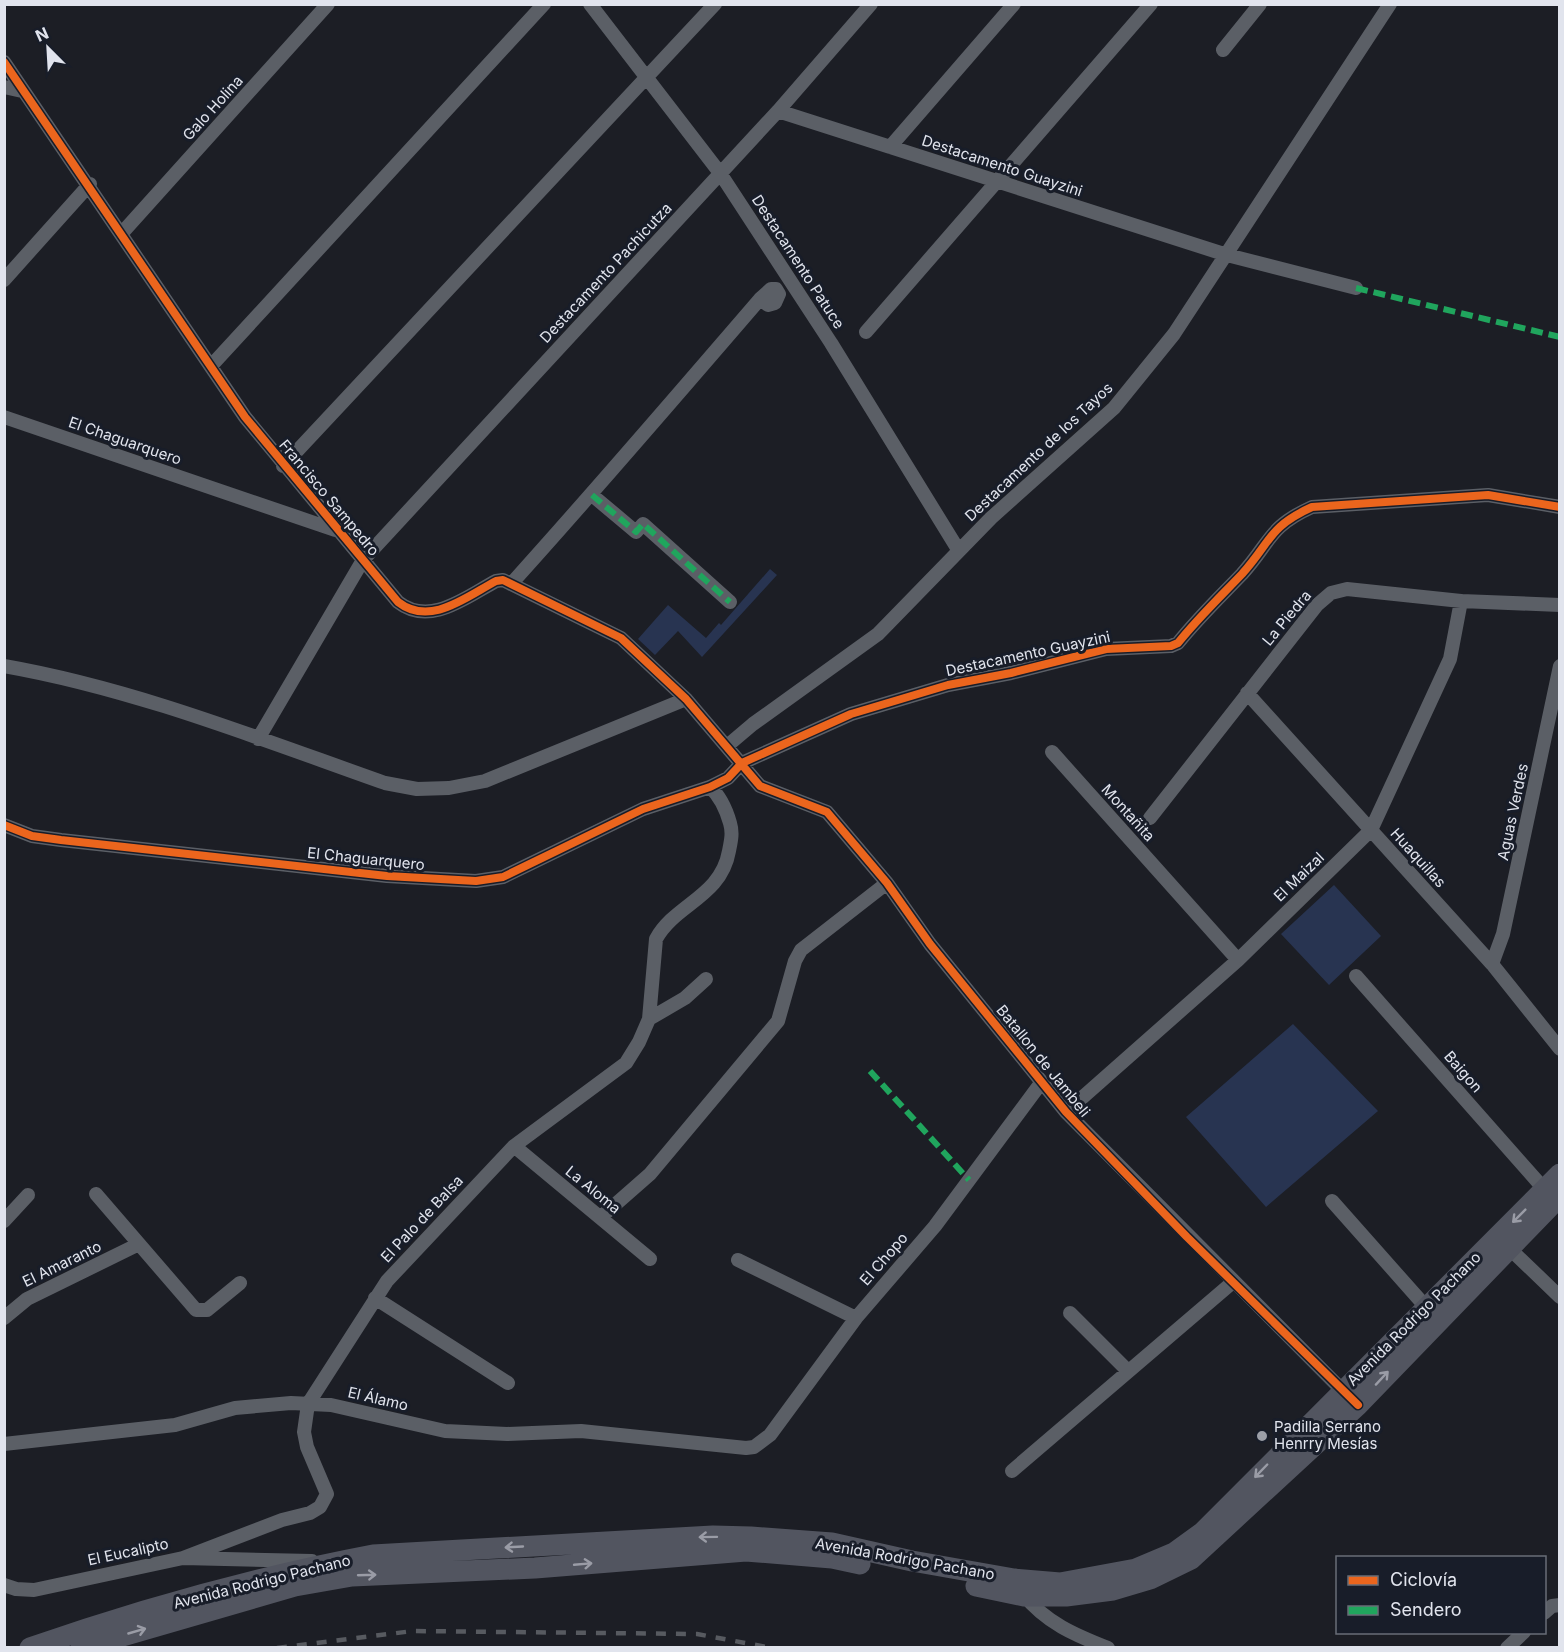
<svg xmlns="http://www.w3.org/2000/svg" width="1564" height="1652" font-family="Inter,sans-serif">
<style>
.green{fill:#283451}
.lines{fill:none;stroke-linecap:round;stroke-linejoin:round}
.street{stroke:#5b5f66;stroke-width:14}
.primary{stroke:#525560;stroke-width:21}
.rail{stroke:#575a60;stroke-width:4.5;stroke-dasharray:10 10;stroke-linecap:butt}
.quiet{stroke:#20a55d;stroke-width:6;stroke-dasharray:12 6;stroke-linecap:butt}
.cycleway-casing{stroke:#181d29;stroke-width:11}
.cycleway{stroke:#eb651d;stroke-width:8}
.oneway{stroke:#9a9ca6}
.poi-dot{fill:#9c9fa7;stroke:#181d29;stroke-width:2}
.labels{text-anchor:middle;stroke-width:6;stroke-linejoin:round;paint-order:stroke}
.street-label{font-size:15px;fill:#e1e4ed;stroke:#181d29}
.poi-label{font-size:15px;fill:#e1e4ed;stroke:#181d29;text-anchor:start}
</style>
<rect width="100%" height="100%" fill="#1c1e25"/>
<!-- green -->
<path class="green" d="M770 569 777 575 702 657 678 631 655 655 638 639 668 605 706 638 719 623 721 625Z
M1334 885 1381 936 1329 985 1281 934Z
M1293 1024 1378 1111 1266 1207 1186 1117Z"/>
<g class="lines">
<!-- street -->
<path class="street" d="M590 4 720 173 831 343 959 551
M1223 50 1260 4
M4 62 245 417 398 602C430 627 466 597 496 581L503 580 621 638 686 699 760 786 827 812 887 883 930 944 1066 1112 1349 1397
M4 87 22 91
M778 111 1227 255 1356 288
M890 147 1014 4
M122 233 328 4
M4 280 90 184
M866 332 1151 4
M211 366 544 4
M4 417 335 530
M283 466 715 4
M592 495 636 532 643 524 730 602
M511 584C596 490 678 394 760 299L771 289H776L779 294 775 303 768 305 760 299
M4 666C135 689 260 739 385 783L417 789 449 788 485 781 686 699
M1247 693 1492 964 1560 1049
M258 739 363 560 778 111 871 4
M727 746 753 724 878 634 991 518 1114 408 1174 334 1390 4
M1052 752 1238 960
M1150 818 1317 605 1331 593 1347 589 1461 601 1560 605
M4 825 32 836 61 840 387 876 476 881 503 877 643 809 710 787 728 778 742 763 851 714 948 685 1011 673 1106 649 1171 646 1178 643C1198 618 1220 597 1242 574 1271 542 1268 527 1312 507L1488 495 1560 507
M1492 964 1503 934 1560 666
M1356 976 1545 1190
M649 1019 685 998 706 979
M1066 1112 1238 960 1371 830 1450 659 1461 601
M514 1146 650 1259
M96 1194 196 1310H207L240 1283
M1332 1201 1426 1307
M601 1217 650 1174 778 1021 795 961 801 950 887 883
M4 1221 28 1195
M1509 1248 1560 1297
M738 1260 856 1318
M375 1298 508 1383
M1070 1313 1128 1371
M4 1318 27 1299 139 1244
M4 1444 175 1425 235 1408 291 1403 331 1405 445 1431 507 1434 581 1431 746 1448 754 1447 770 1435 856 1318 935 1226 1041 1083
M1012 1471 1233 1282
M183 1558 282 1520 310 1513 320 1507 327 1494 307 1447 304 1432 308 1404 387 1281 514 1146 626 1063 639 1042 649 1019 656 939C675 904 721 897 729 851 731 841 733 833 730 823 726 809 721 797 710 787
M4 1585 16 1589 34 1590 183 1558 312 1561
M1023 1594C1046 1623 1075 1635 1108 1648
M1544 1613 1552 1606 1560 1605
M1507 1648 1524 1632"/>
<!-- primary -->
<path class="primary" d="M976 1586 1024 1596H1066L1113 1590 1150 1579 1191 1559 1358 1405 1560 1196
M30 1648C142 1609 257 1577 373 1555L713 1536 751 1537 832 1543 912 1561 1014 1579 1060 1583 1136 1569 1174 1553 1203 1532 1560 1174
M81 1648 295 1586 352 1576 535 1568 746 1551 832 1558 860 1564"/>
<!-- rail -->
<path class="rail" d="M277 1648 413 1631 697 1634 772 1648"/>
<!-- quiet -->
<path class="quiet" d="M1356 288 1560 337
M592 495 636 532 643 524 730 602
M870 1071 969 1180"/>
<!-- cycleway casing -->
<g class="cycleway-casing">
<path id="cycleway" d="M4 62 245 417 398 602C430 627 466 597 496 581L503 580 621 638 686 699 760 786 827 812 887 883 930 944 1066 1112 1187 1237 1358 1405
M4 825 32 836 61 840 387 876 476 881 503 877 643 809 710 787 728 778 742 763 851 714 948 685 1011 673 1106 649 1171 646 1178 643C1198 618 1220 597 1242 574 1271 542 1268 527 1312 507L1488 495 1560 507"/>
</g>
<!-- cycleway -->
<use href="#cycleway" class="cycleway"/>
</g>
<!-- one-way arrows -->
<defs><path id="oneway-shaft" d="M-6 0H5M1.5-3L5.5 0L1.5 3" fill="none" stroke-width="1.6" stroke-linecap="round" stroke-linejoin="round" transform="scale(1.5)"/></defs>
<g class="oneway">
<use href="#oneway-shaft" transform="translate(1519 1216) rotate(135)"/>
<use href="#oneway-shaft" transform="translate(1382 1378) rotate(-47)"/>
<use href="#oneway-shaft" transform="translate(1261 1471) rotate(134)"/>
<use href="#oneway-shaft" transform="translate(708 1537) rotate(179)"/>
<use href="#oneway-shaft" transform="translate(514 1547) rotate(177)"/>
<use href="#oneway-shaft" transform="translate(583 1564) rotate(-5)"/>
<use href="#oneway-shaft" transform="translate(367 1575) rotate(-2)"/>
<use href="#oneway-shaft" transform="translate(137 1631) rotate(-16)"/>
</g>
<!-- markers -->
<circle class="poi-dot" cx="1262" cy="1436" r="6"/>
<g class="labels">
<!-- street labels -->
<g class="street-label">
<text transform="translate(213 108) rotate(-48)" y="5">Galo Holina</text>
<text transform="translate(1002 166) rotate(18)" y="5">Destacamento Guayzini</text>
<text transform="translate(798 262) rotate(57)" y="5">Destacamento Patuce</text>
<text transform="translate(606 273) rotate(-47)" y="5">Destacamento Pachicutza</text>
<text transform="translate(125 441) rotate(19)" y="5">El Chaguarquero</text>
<text transform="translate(1039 452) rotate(-43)" y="5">Destacamento de los Tayos</text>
<text transform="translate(329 498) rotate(50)" y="5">Francisco Sampedro</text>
<text transform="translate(1287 618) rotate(-50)" y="5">La Piedra</text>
<text transform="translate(1028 654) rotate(-12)" y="5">Destacamento Guayzini</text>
<text transform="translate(1513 812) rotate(-78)" y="5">Aguas Verdes</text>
<text transform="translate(1128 813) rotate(48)" y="5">Montañita</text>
<text transform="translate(1418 858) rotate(48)" y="5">Huaquillas</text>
<text transform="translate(366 859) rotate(6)" y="5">El Chaguarquero</text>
<text transform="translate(1299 877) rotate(-44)" y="5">El Maizal</text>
<text transform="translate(1043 1061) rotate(51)" y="5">Batallon de Jambeli</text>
<text transform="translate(1463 1072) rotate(49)" y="5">Baigon</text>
<text transform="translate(593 1190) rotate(39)" y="5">La Aloma</text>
<text transform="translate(422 1219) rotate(-47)" y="5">El Palo de Balsa</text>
<text transform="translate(884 1259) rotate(-49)" y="5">El Chopo</text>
<text transform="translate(62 1264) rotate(-26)" y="5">El Amaranto</text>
<text transform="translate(1414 1319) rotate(-45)" y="5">Avenida Rodrigo Pachano</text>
<text transform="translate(378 1399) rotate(13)" y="5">El Álamo</text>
<text transform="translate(128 1552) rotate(-12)" y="5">El Eucalipto</text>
<text transform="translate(905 1559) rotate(10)" y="5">Avenida Rodrigo Pachano</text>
<text transform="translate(262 1582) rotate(-14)" y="5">Avenida Rodrigo Pachano</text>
</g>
<!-- poi labels -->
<g class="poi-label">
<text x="1274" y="1432">Padilla Serrano<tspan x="1274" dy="17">Henrry Mesías</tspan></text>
</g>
</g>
<!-- border -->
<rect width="1564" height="1652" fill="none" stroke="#e1e4ed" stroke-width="12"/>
<!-- legend -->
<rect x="1336" y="1556" width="210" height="78" fill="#181d29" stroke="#686d77" stroke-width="1.5"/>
<rect x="1348" y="1576" width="30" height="9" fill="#eb651d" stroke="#686d77" stroke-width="1.5"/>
<text x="1390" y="1586" font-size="18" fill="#e1e4ed">Ciclovía</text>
<rect x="1348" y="1606" width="30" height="9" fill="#20a55d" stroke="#686d77" stroke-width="1.5"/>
<text x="1390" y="1616" font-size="18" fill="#e1e4ed">Sendero</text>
<!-- north arrow -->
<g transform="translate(48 48) rotate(336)" stroke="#181d29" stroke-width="4.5" paint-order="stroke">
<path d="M0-4.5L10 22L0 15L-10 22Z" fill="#e1e4ed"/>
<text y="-9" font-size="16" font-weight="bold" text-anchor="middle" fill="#e1e4ed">N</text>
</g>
</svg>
